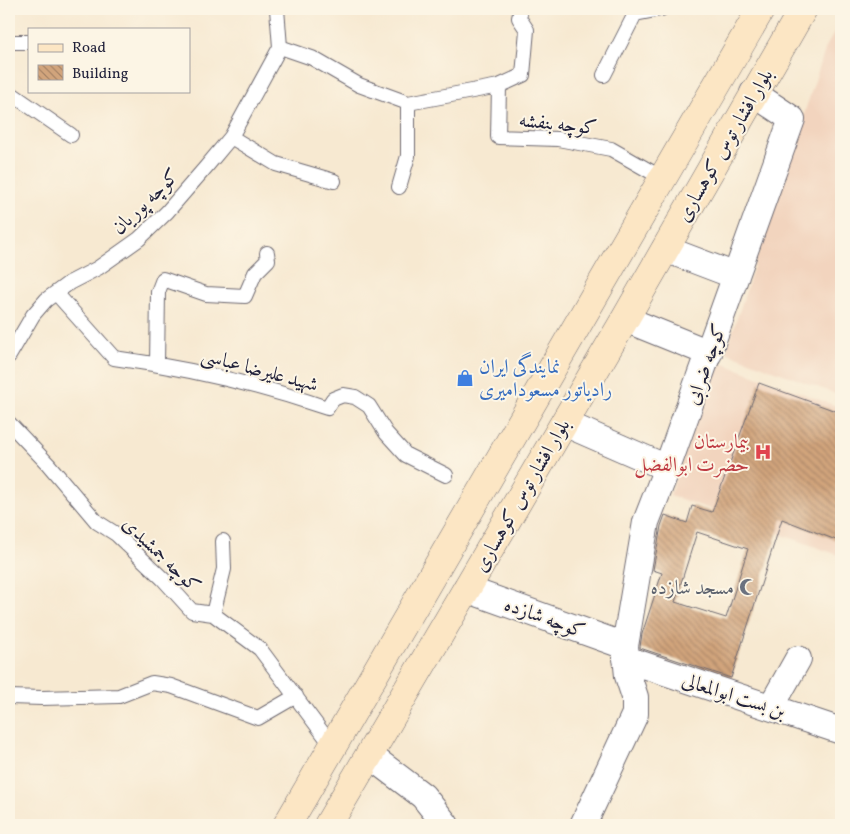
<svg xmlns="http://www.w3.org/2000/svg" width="850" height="834" font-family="Vollkorn,Amiri,serif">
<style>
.built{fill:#f2d4be}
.building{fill:url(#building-back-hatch);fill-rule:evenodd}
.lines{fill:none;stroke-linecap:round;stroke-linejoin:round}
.lane-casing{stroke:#6d6870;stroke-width:16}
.street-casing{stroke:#6d6870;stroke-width:28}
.secondary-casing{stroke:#6d6870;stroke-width:29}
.lane{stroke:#fff;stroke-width:14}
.street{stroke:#fff;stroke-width:26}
.secondary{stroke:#fce6c4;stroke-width:28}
.labels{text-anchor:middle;stroke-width:4;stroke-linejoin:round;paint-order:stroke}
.street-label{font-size:20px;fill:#22223b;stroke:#fcf5e5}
.shop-label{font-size:20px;fill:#366cbe;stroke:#fcf5e5;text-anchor:start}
.health-label{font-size:20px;fill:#be3a42;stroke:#fcf5e5;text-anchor:end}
.worship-label{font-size:20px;fill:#5b616d;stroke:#fcf5e5;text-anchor:end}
</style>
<defs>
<pattern id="building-back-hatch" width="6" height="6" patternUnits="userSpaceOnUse" patternTransform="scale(1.25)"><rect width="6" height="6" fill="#d1a47c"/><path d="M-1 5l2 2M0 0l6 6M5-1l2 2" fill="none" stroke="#a98567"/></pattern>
</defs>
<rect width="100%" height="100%" fill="#fcf5e5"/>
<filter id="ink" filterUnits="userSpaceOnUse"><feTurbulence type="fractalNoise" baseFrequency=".02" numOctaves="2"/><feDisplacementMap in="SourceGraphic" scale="10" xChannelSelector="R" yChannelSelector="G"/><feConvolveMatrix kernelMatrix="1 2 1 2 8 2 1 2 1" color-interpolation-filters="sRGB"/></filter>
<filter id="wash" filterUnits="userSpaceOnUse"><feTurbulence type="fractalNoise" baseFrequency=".0096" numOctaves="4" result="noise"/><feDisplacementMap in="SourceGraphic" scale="20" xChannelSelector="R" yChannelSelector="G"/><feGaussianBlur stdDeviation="1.12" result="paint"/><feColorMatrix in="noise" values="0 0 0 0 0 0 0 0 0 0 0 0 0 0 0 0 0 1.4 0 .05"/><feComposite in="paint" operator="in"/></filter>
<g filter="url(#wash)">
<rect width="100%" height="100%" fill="#f7e9d1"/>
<!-- built -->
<path class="built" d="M841 20V396L726 352 826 47Z
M716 361 841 408V556L670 495Z"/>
<g id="blocks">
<!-- building -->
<path class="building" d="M759 383 841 413V542L782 519 731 678 640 648V647L642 634 662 573 653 570 661 526 665 515 687 523 692 506 712 512ZM697 532 748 549 726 618 675 602Z"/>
</g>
</g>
<g filter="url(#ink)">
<use href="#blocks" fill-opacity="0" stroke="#6d6870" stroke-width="1"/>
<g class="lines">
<!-- lane casing -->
<g class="lane-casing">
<path id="lane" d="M277 9 280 47 312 58 359 85 408 103 499 86 523 75 527 30 519 18 521 9
M9 42H29
M604 75 635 14 661 9
M499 86 498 137 558 139 611 149 662 178
M9 92 71 135
M231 137 276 164 334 181
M399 187 408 156V103
M56 293 114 358C187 368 257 384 327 408L333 399 343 395 355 397 369 406 386 433 406 455 446 475
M9 356 33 315 46 300 69 283 98 268 139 239 167 212 206 167 231 137 280 47
M157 364 158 292 163 279 206 294 245 296 255 273 268 260 267 253
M9 423 48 464 97 522 116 534 163 579 192 611 213 614 260 649 333 747
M213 614 224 569 223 541
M9 697 42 698 119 696 152 683 171 686 258 718 296 696"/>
</g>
<!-- street casing -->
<g class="street-casing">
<path id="street" d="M665 249 736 276
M625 319 709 353
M564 423 667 468
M466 589 625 646
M626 659 841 731
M771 707 798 659
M369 755 423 796 446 825
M583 825 635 714V697L628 676 625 646 646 522 667 468 792 119 753 93"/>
</g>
<!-- secondary casing -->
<g class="secondary-casing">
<path id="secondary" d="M287 825 761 9
M328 825 625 319 803 9"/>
</g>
<!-- lane -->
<use href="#lane" class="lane"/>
<!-- street -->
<use href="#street" class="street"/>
<!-- secondary -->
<use href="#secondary" class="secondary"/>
</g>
</g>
<!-- icons -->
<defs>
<g id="shop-bare" transform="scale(1.35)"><path d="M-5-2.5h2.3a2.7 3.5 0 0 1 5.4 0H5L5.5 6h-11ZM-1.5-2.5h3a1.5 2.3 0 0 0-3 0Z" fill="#3f7fe0" stroke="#fcf5e5" stroke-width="2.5" paint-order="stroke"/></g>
<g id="hospital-bare" transform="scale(1.35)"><path d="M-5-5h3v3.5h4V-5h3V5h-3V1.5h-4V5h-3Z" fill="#e0444e" stroke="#fcf5e5" stroke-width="2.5" paint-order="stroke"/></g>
<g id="mosque-bare" transform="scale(1.35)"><path d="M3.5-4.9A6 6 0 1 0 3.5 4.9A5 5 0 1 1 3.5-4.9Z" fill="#6b7280" stroke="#fcf5e5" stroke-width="2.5" paint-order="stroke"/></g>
</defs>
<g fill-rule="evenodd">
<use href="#shop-bare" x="465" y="378"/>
<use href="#hospital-bare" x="763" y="452"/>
<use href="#mosque-bare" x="748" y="587"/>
</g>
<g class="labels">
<!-- street labels -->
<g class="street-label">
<text transform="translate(558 123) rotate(6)" y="7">کوچه بنفشه</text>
<text transform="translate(724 145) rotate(-60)" y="7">بلوار افشار توس کوهساری</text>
<text transform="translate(145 201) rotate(-44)" y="7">کوچه پوریان</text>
<text transform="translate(705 364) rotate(-70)" y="7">کوچه ضرابی</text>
<text transform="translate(260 369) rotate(15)" y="7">شهید علیرضا عباسی</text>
<text transform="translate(521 495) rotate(-60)" y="7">بلوار افشار توس کوهساری</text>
<text transform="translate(162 554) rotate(44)" y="7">کوچه جمشیدی</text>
<text transform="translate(545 617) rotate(20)" y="7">کوچه شازده</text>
<text transform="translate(734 695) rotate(18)" y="7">بن بست ابوالمعالی</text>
</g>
<!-- shop labels -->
<g class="shop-label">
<text x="479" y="373">نمایندگی ایران<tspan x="479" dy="23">رادیاتور مسعودامیری</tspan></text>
</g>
<!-- health labels -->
<g class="health-label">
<text x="749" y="448">بیمارستان<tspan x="749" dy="23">حضرت ابوالفضل</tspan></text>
</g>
<!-- worship labels -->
<g class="worship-label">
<text x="734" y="594">مسجد شازده</text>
</g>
</g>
<!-- margin -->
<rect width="850" height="834" fill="none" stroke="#fcf5e5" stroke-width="30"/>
<!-- legend -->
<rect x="28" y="28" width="162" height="65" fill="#fcf5e5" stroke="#a5a1a1"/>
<rect x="38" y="44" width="25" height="8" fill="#fce6c4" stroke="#a5a1a1"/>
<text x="72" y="52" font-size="15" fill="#22223b">Road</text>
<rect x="38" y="65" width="25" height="15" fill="url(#building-back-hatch)" stroke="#a5a1a1"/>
<text x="72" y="78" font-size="15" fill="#22223b">Building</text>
</svg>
